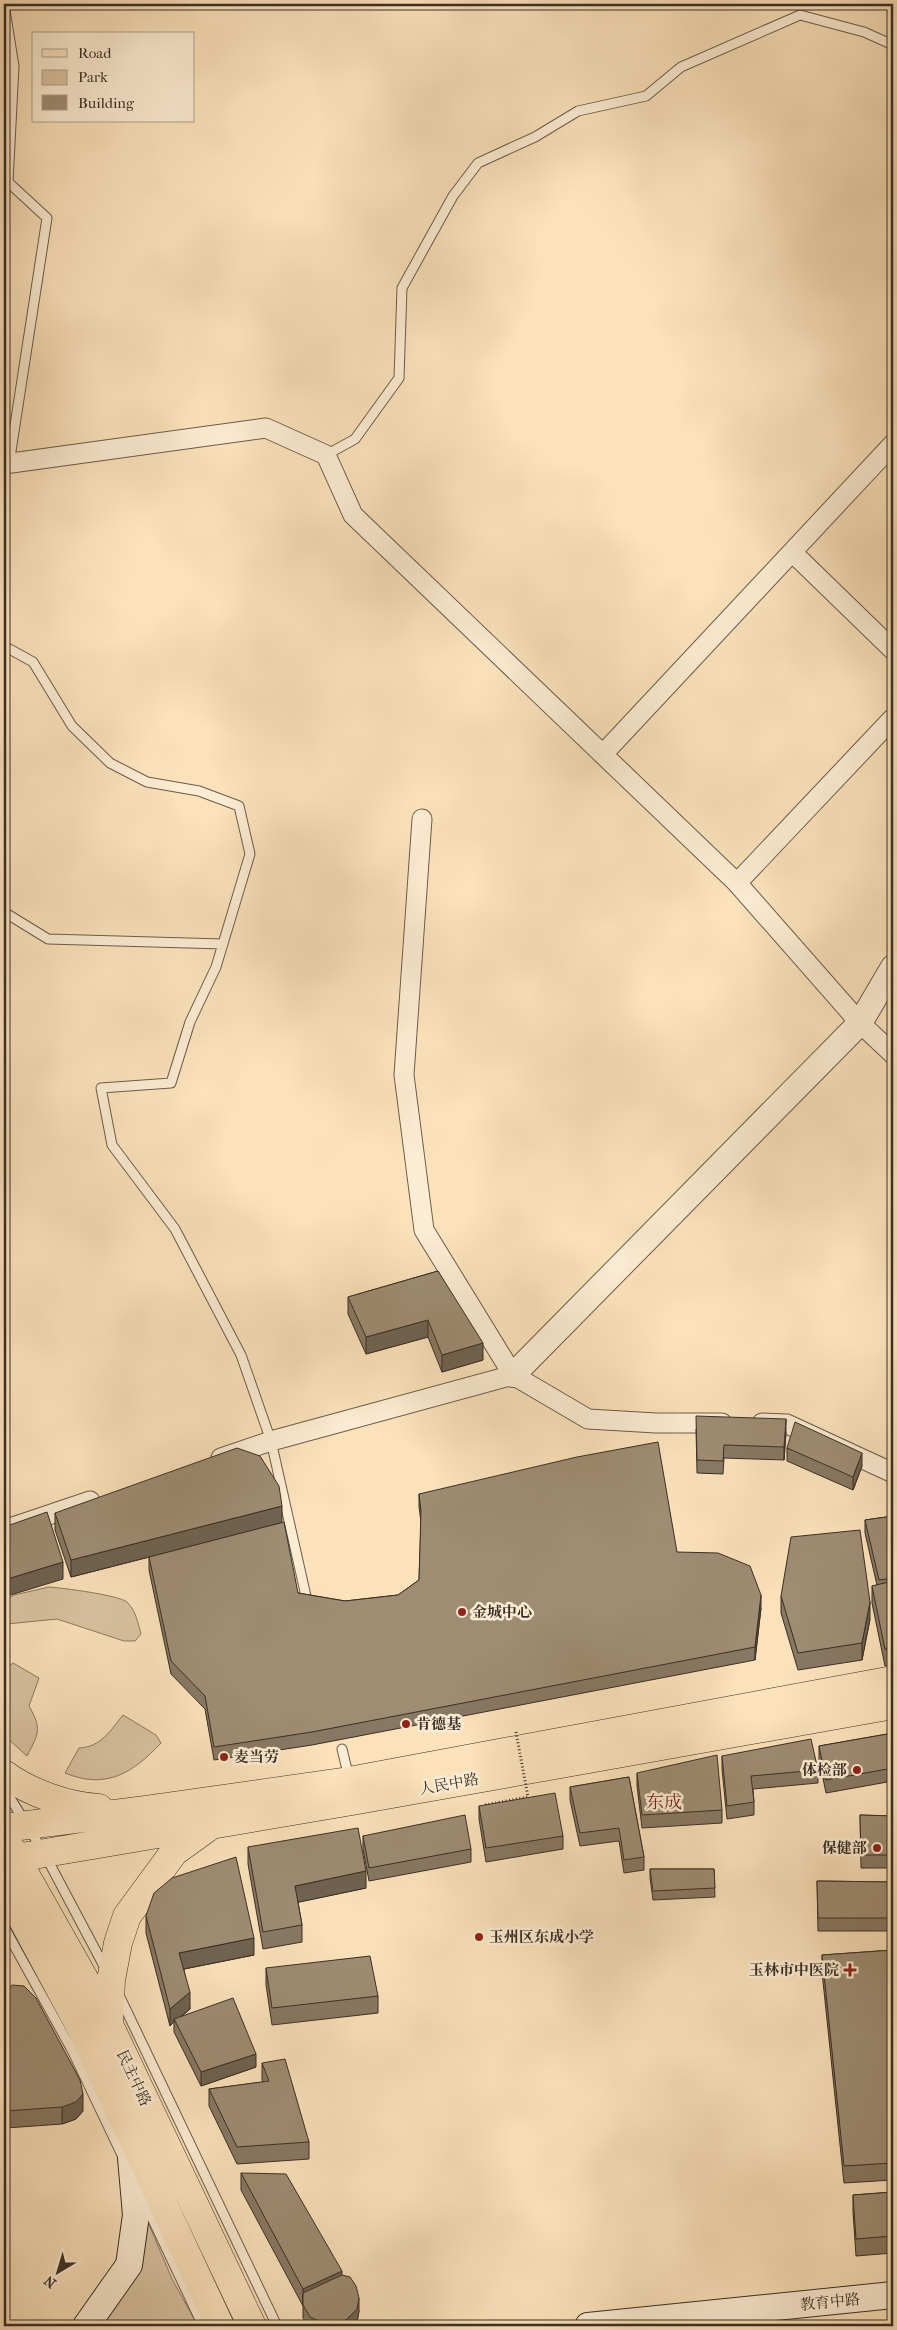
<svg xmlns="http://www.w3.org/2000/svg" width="897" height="2330" font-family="'IM FELL French Canon','Noto Serif SC',serif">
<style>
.green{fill:#dac4a2;stroke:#8a7a64}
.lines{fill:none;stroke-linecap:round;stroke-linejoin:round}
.service-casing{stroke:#6a5c4b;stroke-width:11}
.minor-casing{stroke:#6a5c4b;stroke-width:21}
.tertiary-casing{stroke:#6a5c4b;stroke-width:26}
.secondary-casing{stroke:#3a2f26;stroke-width:28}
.primary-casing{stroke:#3a2f26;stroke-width:29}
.path{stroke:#3a2f26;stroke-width:3;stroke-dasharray:1 2.5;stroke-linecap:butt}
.service{stroke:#fcecd3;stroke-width:9}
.minor{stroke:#fcecd3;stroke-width:19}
.tertiary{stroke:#fcecd3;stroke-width:24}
.secondary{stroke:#fcecd3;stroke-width:26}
.primary{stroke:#fbe2bb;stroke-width:28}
.path-bridge{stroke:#3a2f26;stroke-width:3;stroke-dasharray:1 2.5;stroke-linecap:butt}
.wall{fill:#887863;stroke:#3a2f26}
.shaded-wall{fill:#6f6250;stroke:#3a2f26}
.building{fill:#9e8c73;stroke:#3a2f26}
.poi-dot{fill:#8f2418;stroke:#fcecd3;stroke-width:2}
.labels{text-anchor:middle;stroke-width:5;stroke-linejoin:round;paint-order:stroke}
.poi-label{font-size:15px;font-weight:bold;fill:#3a2f26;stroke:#fcecd3;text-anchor:start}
.street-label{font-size:15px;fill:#3a2f26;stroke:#fcecd3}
.quarter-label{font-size:18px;fill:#7a1f14;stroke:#fcecd3}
</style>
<rect width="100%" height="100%" fill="#fbe2bb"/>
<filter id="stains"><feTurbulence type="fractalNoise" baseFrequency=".004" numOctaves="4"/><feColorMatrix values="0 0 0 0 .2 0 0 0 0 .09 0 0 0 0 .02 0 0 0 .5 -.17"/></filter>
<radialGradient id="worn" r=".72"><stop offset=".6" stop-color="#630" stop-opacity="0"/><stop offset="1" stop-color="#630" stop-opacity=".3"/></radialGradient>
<!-- green -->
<path class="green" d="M49 1587C63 1588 118 1595 127 1602 136 1611 138 1623 141 1634L135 1641H124L57 1619 7 1624 4 1621V1601L14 1595Z
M13 1663 39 1678 29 1706C42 1729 39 1733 27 1756L4 1735V1671Z
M123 1715 156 1735 161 1743C133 1773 106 1790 65 1773L79 1748C101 1747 110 1731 123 1715Z
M145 2215 172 2279 198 2326H93Z"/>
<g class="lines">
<!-- service casing -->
<g class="service-casing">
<path id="service" d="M4 4 14 66 8 182 47 218 9 464
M326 455 355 439 399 378 402 288 453 196 478 163 535 137 578 111 646 96 681 67 800 15 864 32 893 45
M4 646 33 662 72 726 110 763 147 782 199 791 239 806 250 854 216 967 190 1022 171 1083 101 1088 112 1145 175 1229 241 1355 271 1441 308 1605
M4 912 48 939 223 944
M342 1749 349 1778
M4 1788 44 1853 106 1970
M4 1927 72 2050 121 2153
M119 1995 277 2326
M145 2203 203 2326"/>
</g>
<!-- minor casing -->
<g class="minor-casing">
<path id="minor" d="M4 464 266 428 326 455 353 515 737 883 860 1023 893 1054
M792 552 893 650
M603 754 893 444
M422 819 404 1075 424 1230 513 1375 588 1419 656 1423H722
M737 883 893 718
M762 1423 787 1424 893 1473
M221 1458 271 1441 513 1375
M4 1530 90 1501"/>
</g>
<!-- tertiary casing -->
<g class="tertiary-casing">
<path id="tertiary" d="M513 1375 860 1023 893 967"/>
</g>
<!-- secondary casing -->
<g class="secondary-casing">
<path id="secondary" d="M86 2326 129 2265 136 2215 129 2135
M588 2326 893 2295"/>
</g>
<!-- primary casing -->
<g class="primary-casing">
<path id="primary" d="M4 1774C30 1793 67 1806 99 1808
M4 1828 146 1810 349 1781 893 1680
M8 1844 104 2014 252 2326
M4 1860 352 1801 893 1705
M4 1885 80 2026 220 2326
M109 2024 111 1980 118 1943 127 1916 174 1852 206 1829"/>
</g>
<!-- path -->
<path class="path" d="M485 1805 528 1797"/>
<!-- service -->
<use href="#service" class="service"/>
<!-- minor -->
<use href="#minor" class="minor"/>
<!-- tertiary -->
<use href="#tertiary" class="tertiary"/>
<!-- secondary -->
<use href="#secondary" class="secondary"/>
<!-- primary -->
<use href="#primary" class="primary"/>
<!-- path-bridge -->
<path class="path-bridge" d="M516 1732 528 1797"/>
</g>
<!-- wall -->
<path class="wall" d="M438 1271 483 1360 442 1372 428 1337 366 1354 348 1314V1297Z
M696 1429 786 1432 784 1460 724 1458 723 1474 697 1473Z
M787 1448 862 1466 853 1490 787 1461Z
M893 1490V1507L892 1506V1493Z
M419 1494 677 1552 761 1608 755 1660 312 1745 214 1760 205 1709 171 1674 149 1570V1557L298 1593 345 1601 398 1595 419 1580 421 1522 419 1507Z
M55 1513 282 1523 71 1577 55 1530Z
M893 1516V1665L885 1666 872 1603V1586L877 1585 865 1533V1520Z
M781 1596 870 1619 862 1660 798 1670 781 1613Z
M893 1733V1781L826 1793 819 1759V1746Z
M722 1756 818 1770V1783L753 1789 754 1802V1815L727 1819 722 1769Z
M637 1773 722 1810V1823L642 1828 637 1786Z
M629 1777 644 1857V1870L624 1873 619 1841 580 1846 570 1800V1787Z
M479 1806 563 1836V1849L486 1862 479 1819Z
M860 1815 893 1816V1868H861Z
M363 1836 471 1849V1862L369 1881 363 1849Z
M248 1847 366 1888 298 1902 302 1925V1942L263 1949 248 1864Z
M650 1869H714L715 1897 653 1900 650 1878Z
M817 1881 893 1882V1931H818Z
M146 1916 254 1955 184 1969 190 2009 181 2017 256 2067 201 2086 174 2032V2022L170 2026 146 1933Z
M893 1950V2180L844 2183 822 1972V1955Z
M266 1968 378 1996V2013L272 2025 266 1985Z
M6 1992 83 2111 76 2119 62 2124 6 2128Z
M262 2063 309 2142V2159L237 2164 209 2106V2089L263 2082 262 2080Z
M241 2173 342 2275 359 2311 357 2322 353 2326H308L303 2318V2306L241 2190Z
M893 2192V2253L856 2256 853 2212V2195Z"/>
<!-- shaded-wall -->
<path class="shaded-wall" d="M428 1320V1337L366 1354V1337Z
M483 1343V1360L442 1372V1355Z
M786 1419V1432L784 1460V1447Z
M862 1453V1466L853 1490V1477Z
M282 1506V1523L71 1577V1560Z
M63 1562V1579L4 1597V1580Z
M761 1595V1608L755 1660V1647Z
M870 1602V1619L862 1660V1643Z
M366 1871V1888L295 1903V1886Z
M254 1938V1955L179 1970V1953Z
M190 1992V2009L175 2021 174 2019V2022L170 2026V2009Z
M256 2054V2067L201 2086V2072Z
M83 2094V2111L76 2119 62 2124V2107Z
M342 2271V2288L303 2293V2306V2289Z
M359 2298V2311L357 2322 353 2326H328V2325Z"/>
<!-- building -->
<path class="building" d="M438 1271 483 1343 442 1355 428 1320 366 1337 348 1297Z
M696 1416 786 1419 784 1447 724 1445 723 1461 697 1460Z
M795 1422 862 1453 853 1477 787 1448Z
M658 1442 677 1552 718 1553 750 1566 761 1595 755 1647 312 1732 214 1747 205 1696 171 1661 149 1557 284 1522 298 1593 345 1601 398 1595 419 1580 421 1511 419 1494 577 1457Z
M237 1448 260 1456 279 1486 282 1506 71 1560 55 1513Z
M47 1512 63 1562 4 1580V1527Z
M893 1516V1578L879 1580 865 1520Z
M860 1530 870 1602 862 1643 798 1653 781 1596 791 1537Z
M893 1581V1648L885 1649 872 1586Z
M893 1733V1768L826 1780 819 1746Z
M811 1739 818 1770 751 1776 754 1802 727 1806 722 1756Z
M717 1755 722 1810 642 1815 637 1773Z
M629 1777 644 1857 624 1860 619 1828 580 1833 570 1787Z
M555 1793 563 1836 486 1848 479 1806Z
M465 1815 471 1849 369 1868 363 1836Z
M860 1815 893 1816V1855H861Z
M358 1828 366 1871 295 1886 302 1925 263 1932 248 1847Z
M236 1857 254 1938 179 1953 190 1992 170 2009 146 1916 154 1893 172 1878Z
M650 1869H714L715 1888 653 1891Z
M817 1881 893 1882V1918H818Z
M893 1950V2163L844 2166 822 1955Z
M370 1956 378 1996 272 2008 266 1968Z
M12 1985 24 1986 36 1998 80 2080 83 2094 76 2102 62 2107 6 2111V1992Z
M233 1998 256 2054 201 2072 174 2019Z
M285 2059 309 2142 237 2147 209 2089 269 2081 262 2063Z
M241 2173 286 2174 342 2271 303 2289Z
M893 2192V2236L856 2239 853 2195Z
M342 2275 350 2277 356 2286 359 2298 357 2309 346 2320 328 2325 310 2317 303 2305V2293Z"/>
<!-- markers -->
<g class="poi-dot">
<circle cx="462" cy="1612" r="5"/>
<circle cx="406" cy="1724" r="5"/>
<circle cx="224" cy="1757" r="5"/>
<circle cx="857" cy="1770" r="5"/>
<circle cx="877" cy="1848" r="5"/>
<circle cx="479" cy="1937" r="5"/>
<path d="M847.5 1962.5h5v5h5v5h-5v5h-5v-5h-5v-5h5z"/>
</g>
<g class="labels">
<!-- poi labels -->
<g class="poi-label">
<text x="472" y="1617">金城中心</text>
<text x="416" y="1729">肯德基</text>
<text x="234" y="1762">麦当劳</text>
<text x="847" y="1775" text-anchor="end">体检部</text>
<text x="867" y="1853" text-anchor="end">保健部</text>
<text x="489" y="1942">玉州区东成小学</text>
<text x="839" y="1975" text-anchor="end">玉林市中医院</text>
</g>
<!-- street labels -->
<g class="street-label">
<text transform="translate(449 1784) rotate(-10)" y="5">人民中路</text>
<text transform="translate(134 2078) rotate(65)" y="5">民主中路</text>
<text transform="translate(830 2302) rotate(-6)" y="5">教育中路</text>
</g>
<!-- quarter labels -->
<g class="quarter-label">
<text x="664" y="1808">东成</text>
</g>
</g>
<!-- margin -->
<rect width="897" height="2330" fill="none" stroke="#fbe2bb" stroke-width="20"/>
<rect x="5" y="5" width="887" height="2320" fill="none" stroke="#3a2f26" stroke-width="2.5"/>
<rect x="10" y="10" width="877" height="2310" fill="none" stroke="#3a2f26"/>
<!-- legend -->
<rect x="32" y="32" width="162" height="90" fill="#fcecd3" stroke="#aea08e"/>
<rect x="42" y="49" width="25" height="8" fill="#fbe2bb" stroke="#aea08e"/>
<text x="78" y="58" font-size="15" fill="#3a2f26">Road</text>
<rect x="42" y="70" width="25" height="15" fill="#dac4a2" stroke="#aea08e"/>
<text x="78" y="82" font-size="15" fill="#3a2f26">Park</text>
<rect x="42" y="95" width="25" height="15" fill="#9e8c73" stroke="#aea08e"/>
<text x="78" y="108" font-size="15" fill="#3a2f26">Building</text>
<!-- north arrow -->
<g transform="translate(58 2272) rotate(218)" stroke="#fcecd3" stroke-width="4" paint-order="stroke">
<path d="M0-4L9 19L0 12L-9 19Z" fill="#3a2f26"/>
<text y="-8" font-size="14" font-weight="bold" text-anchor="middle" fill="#3a2f26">N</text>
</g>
<rect width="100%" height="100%" filter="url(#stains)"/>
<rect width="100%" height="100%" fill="url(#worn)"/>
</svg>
